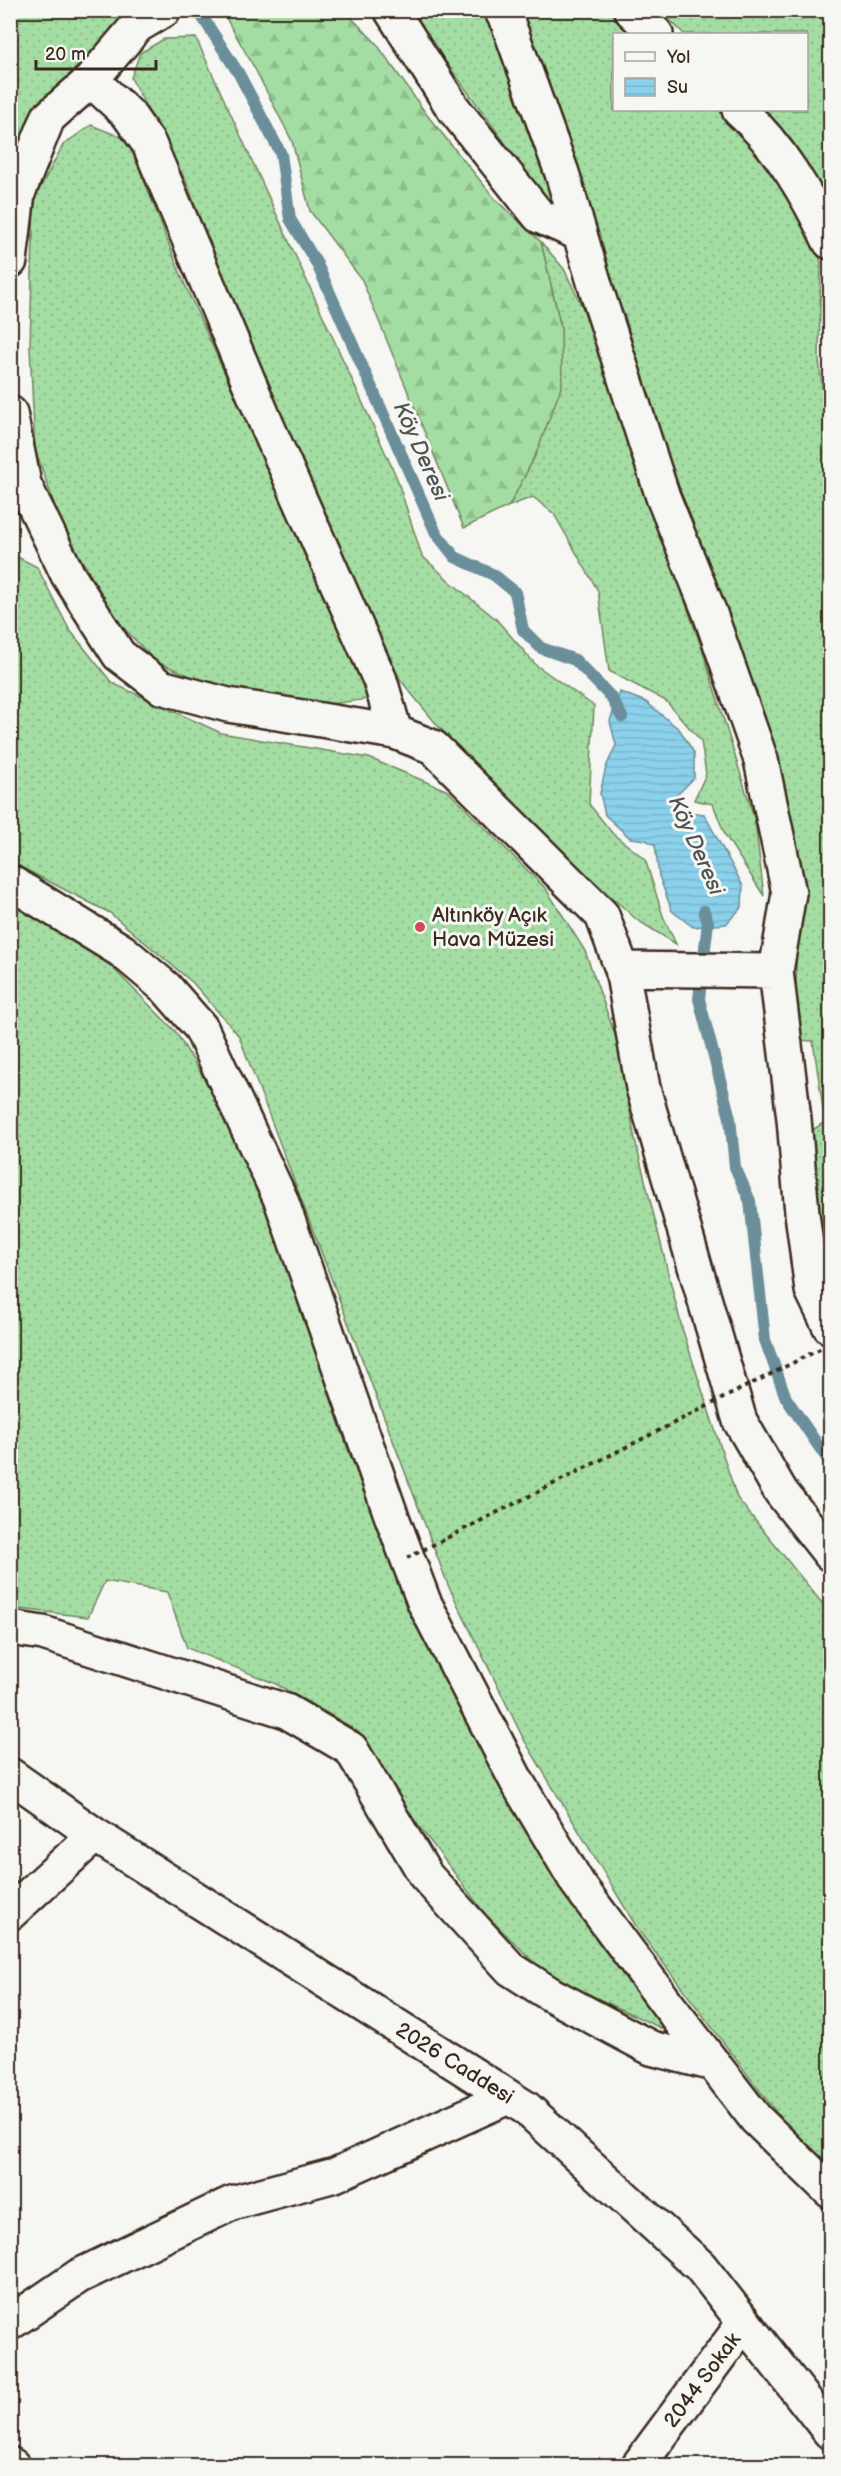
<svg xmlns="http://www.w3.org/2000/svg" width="841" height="2476" font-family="'Balsamiq Sans',sans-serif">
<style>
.grass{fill:url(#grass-dots);stroke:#708460;stroke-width:1.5}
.forest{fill:url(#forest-firs);stroke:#708460;stroke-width:1.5}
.water{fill:url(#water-rules);stroke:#6b8e9a;stroke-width:1.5}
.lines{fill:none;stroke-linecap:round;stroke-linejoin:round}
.stream{stroke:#6b8e9a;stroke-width:12}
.minor-casing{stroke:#3b2a1e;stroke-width:38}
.minor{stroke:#f6f6f2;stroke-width:33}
.path-bridge{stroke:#3b2a1e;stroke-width:4;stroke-dasharray:4.5 4.5;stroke-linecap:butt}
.poi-dot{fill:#d1495b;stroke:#f6f6f2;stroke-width:2}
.labels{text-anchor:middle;stroke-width:6;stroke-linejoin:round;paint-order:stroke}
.poi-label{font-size:21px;fill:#3b2a1e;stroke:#f6f6f2;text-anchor:start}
.street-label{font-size:21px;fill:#3b2a1e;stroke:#f6f6f2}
.water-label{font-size:22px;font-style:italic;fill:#4f5452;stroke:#f6f6f2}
</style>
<defs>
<pattern id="grass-dots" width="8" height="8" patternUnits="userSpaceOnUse" patternTransform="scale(1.5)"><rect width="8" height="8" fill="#a4dda3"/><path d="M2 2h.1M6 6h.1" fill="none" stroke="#8ebe8c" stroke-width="1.8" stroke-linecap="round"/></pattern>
<pattern id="forest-firs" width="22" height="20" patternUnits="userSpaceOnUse" patternTransform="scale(1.5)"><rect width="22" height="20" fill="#a4dda3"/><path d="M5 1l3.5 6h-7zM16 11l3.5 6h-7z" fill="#8ebe8c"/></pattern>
<pattern id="water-rules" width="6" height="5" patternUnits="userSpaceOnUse" patternTransform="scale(1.5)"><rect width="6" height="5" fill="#8bd1ec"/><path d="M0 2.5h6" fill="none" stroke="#79b4ca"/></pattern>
</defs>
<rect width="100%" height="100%" fill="#f6f6f2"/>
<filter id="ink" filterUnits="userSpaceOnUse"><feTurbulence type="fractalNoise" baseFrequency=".0167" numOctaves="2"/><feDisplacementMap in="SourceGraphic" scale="12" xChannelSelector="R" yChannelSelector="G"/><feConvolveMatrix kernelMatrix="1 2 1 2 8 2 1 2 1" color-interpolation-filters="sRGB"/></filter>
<g filter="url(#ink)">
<!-- grass -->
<path class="grass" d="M11 11H128L70 74 11 171Z
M403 11H489L557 203 539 194 503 140 432 43Z
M516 11H616L641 34H614V110H721L761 147 803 212 821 262 819 359 830 462V1296L826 1284 808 1133 825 1122 813 1041 797 1040 796 959 799 916 653 419 626 319 596 254Z
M666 11H830V199L791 140 760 110H806V34H684L670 20Z
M196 38 396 476 422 556 453 584 496 619 536 665 594 706 589 804 613 834 645 859 663 916 676 944 637 920 551 842 438 726 402 682 371 634 233 310 187 183 131 78 140 53 164 39Z
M91 125 126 139C149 187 165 238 186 287 247 424 310 560 369 699L330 704 209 684 155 661 118 622 62 526 35 449 30 347 34 200 63 145Z
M541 242 564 269 598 339 629 443 703 652 755 821 764 896 725 835 713 804 694 800 706 774 701 741 666 701 609 671 598 591 554 514 533 497 509 506 536 454 561 328Z
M10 553 37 567 69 629 112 683 221 733 369 758 448 791 546 889 585 951 618 1043 635 1140 682 1328 737 1498 830 1613V2167L779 2116 639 1931 523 1738 448 1585 239 1036 193 983 110 913 11 862Z
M10 903 104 959 175 1031 230 1120 286 1264 347 1447 391 1564 490 1763 599 1943 665 2030 546 1974 486 1915 412 1817 350 1726 276 1684 187 1648 167 1592 105 1581 88 1617 11 1608Z"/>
<!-- forest -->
<path class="forest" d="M222 11H345L376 43 427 115 496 200 541 242 561 328 562 385 536 454 509 506 464 528 362 280 310 211 292 141 255 69Z"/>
<!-- water -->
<path class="water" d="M620 692 646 702 680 730 694 753V778L672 800 673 816 682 811 704 814 743 886 742 907 726 924 693 927 672 911 659 876 655 845 646 840 630 838 605 815 600 793 606 767 616 745 610 721Z"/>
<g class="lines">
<!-- stream -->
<path class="stream" d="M198 10 239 74 281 154 290 219 317 264 436 533 455 557 494 575 515 592 523 630 541 648 575 660 611 697 622 717
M704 911 708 922 699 999 730 1118 735 1167 750 1201 765 1340 786 1398 830 1463"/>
<!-- minor casing -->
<g class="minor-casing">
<path id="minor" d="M391 10 453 108 539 216 580 234
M501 10 508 23 562 173 597 292 663 497 709 611 761 760 789 893 776 971 794 1119 802 1213 812 1290 830 1327
M631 10 656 34
M91 80 128 114 149 144 266 423 380 680 395 732
M739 110C779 145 807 194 830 242
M10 261 18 193 48 118 91 80 137 26 164 10
M10 413 24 484 68 575 119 655 161 687 228 705 395 732 433 747 602 915 622 969 643 1088 740 1421 781 1492 830 1554
M10 882 122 951 166 988 201 1028 281 1200 390 1512 424 1602 516 1780 578 1884 668 2005 756 2119 830 2191
M622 969 776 971
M10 1628 43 1633 286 1711 351 1749 426 1876 511 1969 550 1994 651 2048 714 2064
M10 1775 95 1835 526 2108 700 2266 830 2432
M10 1913 95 1835
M10 2323 79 2276 232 2203 335 2175 508 2097
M10 2464 13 2466
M638 2466 744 2323"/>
</g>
<!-- minor -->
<use href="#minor" class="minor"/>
<!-- path-bridge -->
<path class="path-bridge" d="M407 1558 830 1344"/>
</g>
</g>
<!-- markers -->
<circle class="poi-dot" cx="420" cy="927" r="6"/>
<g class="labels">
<!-- poi labels -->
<g class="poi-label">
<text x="432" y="922">Altınköy Açık<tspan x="432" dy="24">Hava Müzesi</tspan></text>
</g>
<!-- street labels -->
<g class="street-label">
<text transform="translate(455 2063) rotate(32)" y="7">2026 Caddesi</text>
<text transform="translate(702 2380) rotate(-53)" y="7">2044 Sokak</text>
</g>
<!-- water labels -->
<g class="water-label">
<text transform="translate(422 451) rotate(66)" y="8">Köy Deresi</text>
<text transform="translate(697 845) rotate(66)" y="8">Köy Deresi</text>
</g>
</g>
<!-- margin -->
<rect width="841" height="2476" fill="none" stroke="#f6f6f2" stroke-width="36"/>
<rect x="18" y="18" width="805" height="2440" fill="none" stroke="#3b2a1e" stroke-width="2" filter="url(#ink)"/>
<!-- legend -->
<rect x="613" y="33" width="195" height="78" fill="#f6f6f2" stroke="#aba49d" stroke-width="1.5"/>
<rect x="625" y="52" width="30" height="9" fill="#f6f6f2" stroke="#aba49d" stroke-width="1.5"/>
<text x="667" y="63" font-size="18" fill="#3b2a1e">Yol</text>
<rect x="625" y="78" width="30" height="18" fill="url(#water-rules)" stroke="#aba49d" stroke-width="1.5"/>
<text x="667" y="93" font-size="18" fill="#3b2a1e">Su</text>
<!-- scale -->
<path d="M36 60v9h120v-9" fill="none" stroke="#3b2a1e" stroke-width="3"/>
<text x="45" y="60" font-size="18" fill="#3b2a1e" stroke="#f6f6f2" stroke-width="4.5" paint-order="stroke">20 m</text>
</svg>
